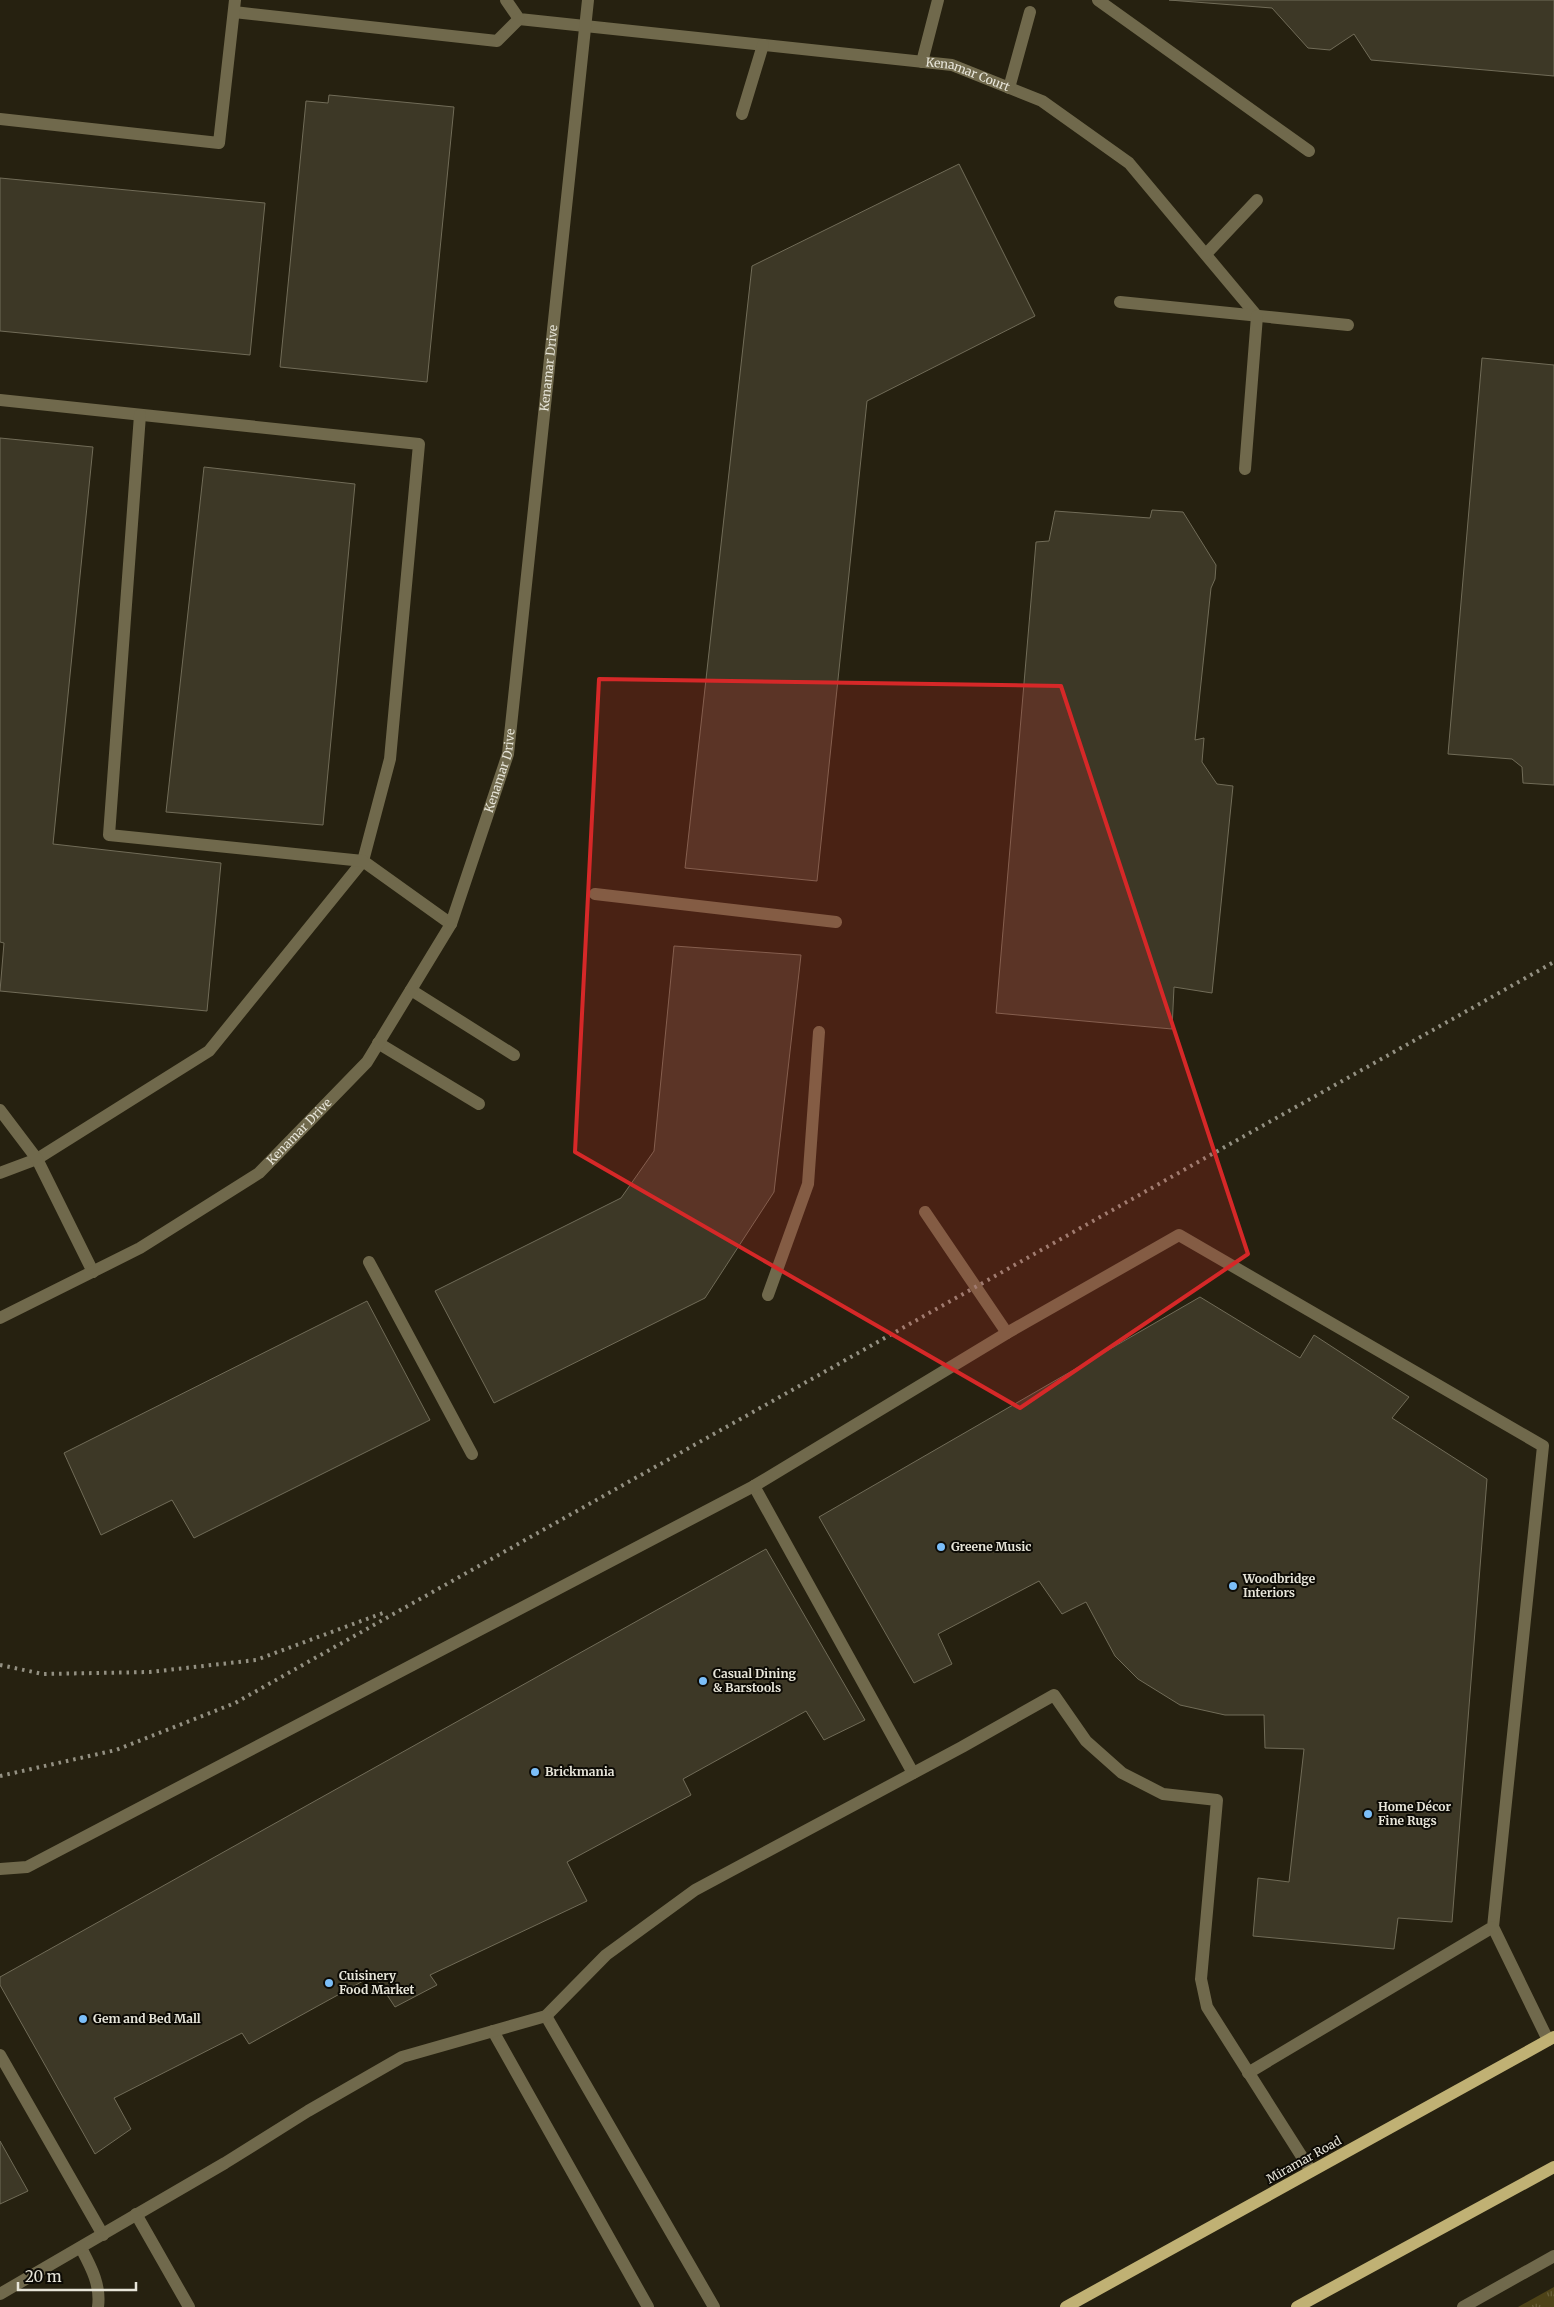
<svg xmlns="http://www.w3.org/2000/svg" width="1554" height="2307" font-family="Merriweather,serif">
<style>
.grass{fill:url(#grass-tufts)}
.building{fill:#3d3826;stroke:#716c58}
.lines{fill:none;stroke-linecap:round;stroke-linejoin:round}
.minor{stroke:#70694c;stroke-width:12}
.major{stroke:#c0b174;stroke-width:12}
.rail{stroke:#949183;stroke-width:4;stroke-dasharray:2.5 5;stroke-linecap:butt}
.marked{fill:#d62828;fill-opacity:0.2;stroke:#d62828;stroke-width:4;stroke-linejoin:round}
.poi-dot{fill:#7bbef8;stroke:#0d0b05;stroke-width:2}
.labels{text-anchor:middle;stroke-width:4;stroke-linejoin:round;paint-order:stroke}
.street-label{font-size:12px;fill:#e7e5d9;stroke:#0d0b05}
.poi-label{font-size:12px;font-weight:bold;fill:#e7e5d9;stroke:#0d0b05;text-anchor:start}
</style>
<defs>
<pattern id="grass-tufts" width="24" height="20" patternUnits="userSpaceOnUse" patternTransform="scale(1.25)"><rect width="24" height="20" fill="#4e4318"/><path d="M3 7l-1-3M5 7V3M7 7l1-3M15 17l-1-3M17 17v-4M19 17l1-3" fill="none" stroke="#685e39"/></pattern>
</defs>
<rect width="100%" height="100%" fill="#262110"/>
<!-- grass -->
<path class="grass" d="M1554 2287V2307H1518Z"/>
<!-- building -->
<path class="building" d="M1169 0H1554V76L1371 60 1354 34 1330 50 1308 48 1272 8Z
M329 95 454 107 427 382 280 367 306 101 328 103Z
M959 164 1035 316 867 401 817 881 685 868 752 266Z
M0 178 265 203 250 355 0 331Z
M1482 358 1554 365V785L1523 783 1522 767 1512 759 1448 754Z
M0 438 93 447 53 844 221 863 207 1011 0 991 4 943 0 942Z
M204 467 355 484 323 825 166 812Z
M1152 510 1183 512 1216 565 1215 579 1211 588 1195 740 1204 738 1202 762 1217 784 1233 786 1212 993 1174 987 1172 1029 996 1013 1036 542 1049 541 1055 511 1150 518Z
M674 946 801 955 774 1192 705 1298 494 1403 435 1291 621 1198 654 1151Z
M1200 1297 1300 1358 1314 1335 1409 1397 1392 1418 1487 1479 1452 1922 1398 1918 1394 1949 1253 1936 1258 1878 1289 1882 1304 1749 1265 1748 1264 1715H1225L1180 1705 1138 1679 1115 1656 1086 1602 1062 1614 1039 1581 938 1634 952 1664 914 1683 819 1517Z
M367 1301 430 1420 194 1538 172 1500 101 1535 64 1453Z
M766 1549 865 1720 824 1740 806 1711 683 1779 691 1795 567 1862 587 1901 430 1975 437 1985 395 2007 374 1975 249 2044 242 2033 114 2098 131 2129 95 2154 0 1985V1977Z
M0 2141 28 2191 0 2204Z"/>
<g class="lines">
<!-- minor -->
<g class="minor">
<path id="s1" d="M506 0 519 19 952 65 1042 101 1129 163 1257 316"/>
<path d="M1098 0 1309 151"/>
<path d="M234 12 497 41 519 19"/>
<path d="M922 62 938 0"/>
<path d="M1009 88 1030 12"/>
<path d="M742 114 763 45"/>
<path d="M0 119 219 143 235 0"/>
<path d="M1206 254 1257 200"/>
<path d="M1120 302 1348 325"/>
<path d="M0 400 419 444 390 759 363 861 209 1051 37 1159 0 1173"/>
<path d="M140 415 109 835 363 861 451 924"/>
<path d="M1245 469 1257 316"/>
<path d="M595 894 836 922"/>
<path d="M411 990 514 1055"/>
<path d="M378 1043 479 1104"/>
<path d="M0 1110 37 1159 93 1272"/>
<path d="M925 1212 1007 1333"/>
<path d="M369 1262 472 1454"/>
<path d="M768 1295 808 1184 819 1032"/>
<path id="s2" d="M0 1318 140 1248 259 1173 367 1062 451 924 508 754 588 0"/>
<path d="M754 1486 913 1773"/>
<path d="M0 1869 27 1867 754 1486 1007 1333 1179 1235 1543 1446 1493 1927 1248 2073"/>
<path d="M1493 1927 1548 2040"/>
<path d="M546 2016 714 2307"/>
<path d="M493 2031 648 2307"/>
<path d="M0 2055 103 2235"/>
<path d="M136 2214 189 2307"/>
<path d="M81 2248C91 2267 101 2285 98 2307"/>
<path d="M0 2294 225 2163 308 2111 402 2057 546 2016 606 1955 695 1890 962 1747 1054 1695 1086 1741 1122 1773 1163 1794 1217 1800 1201 1979 1207 2007 1311 2171"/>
<path d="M1463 2307 1554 2256"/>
</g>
<!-- major -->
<path class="major" d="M1066 2307 1554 2037
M1297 2307 1554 2167"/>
<!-- rail -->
<path class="rail" d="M0 1665 43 1674 150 1672 256 1660 383 1613
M0 1776 116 1750 235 1703 1554 962"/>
</g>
<!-- marked area -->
<path class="marked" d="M599 679 1061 686 1248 1254 1020 1408 575 1152Z"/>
<!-- markers -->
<g class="poi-dot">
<circle cx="941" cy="1547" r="5"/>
<circle cx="1233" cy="1586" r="5"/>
<circle cx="703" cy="1681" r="5"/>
<circle cx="535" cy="1772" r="5"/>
<circle cx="1368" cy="1814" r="5"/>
<circle cx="329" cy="1983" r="5"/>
<circle cx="83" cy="2019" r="5"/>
</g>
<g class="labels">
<!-- street labels -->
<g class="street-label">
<text dy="4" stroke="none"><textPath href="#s1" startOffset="476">Kenamar Court</textPath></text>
<text dy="4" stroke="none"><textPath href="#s2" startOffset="1181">Kenamar Drive</textPath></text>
<text dy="4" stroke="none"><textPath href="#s2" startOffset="775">Kenamar Drive</textPath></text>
<text dy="4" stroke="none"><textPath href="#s2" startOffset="355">Kenamar Drive</textPath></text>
<text transform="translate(1304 2160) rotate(-29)" y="4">Miramar Road</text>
</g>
<!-- poi labels -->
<g class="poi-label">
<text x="951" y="1551">Greene Music</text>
<text x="1243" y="1583">Woodbridge<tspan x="1243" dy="14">Interiors</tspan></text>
<text x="713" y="1678">Casual Dining<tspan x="713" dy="14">&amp; Barstools</tspan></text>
<text x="545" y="1776">Brickmania</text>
<text x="1378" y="1811">Home Décor<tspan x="1378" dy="14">Fine Rugs</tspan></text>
<text x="339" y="1980">Cuisinery<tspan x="339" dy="14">Food Market</tspan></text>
<text x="93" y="2023">Gem and Bed Mall</text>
</g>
</g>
<!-- scale -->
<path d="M18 2282v8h118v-8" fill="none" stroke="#e7e5d9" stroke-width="2.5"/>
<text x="25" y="2282" font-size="15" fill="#e7e5d9" stroke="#0d0b05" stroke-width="4" paint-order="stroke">20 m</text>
</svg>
